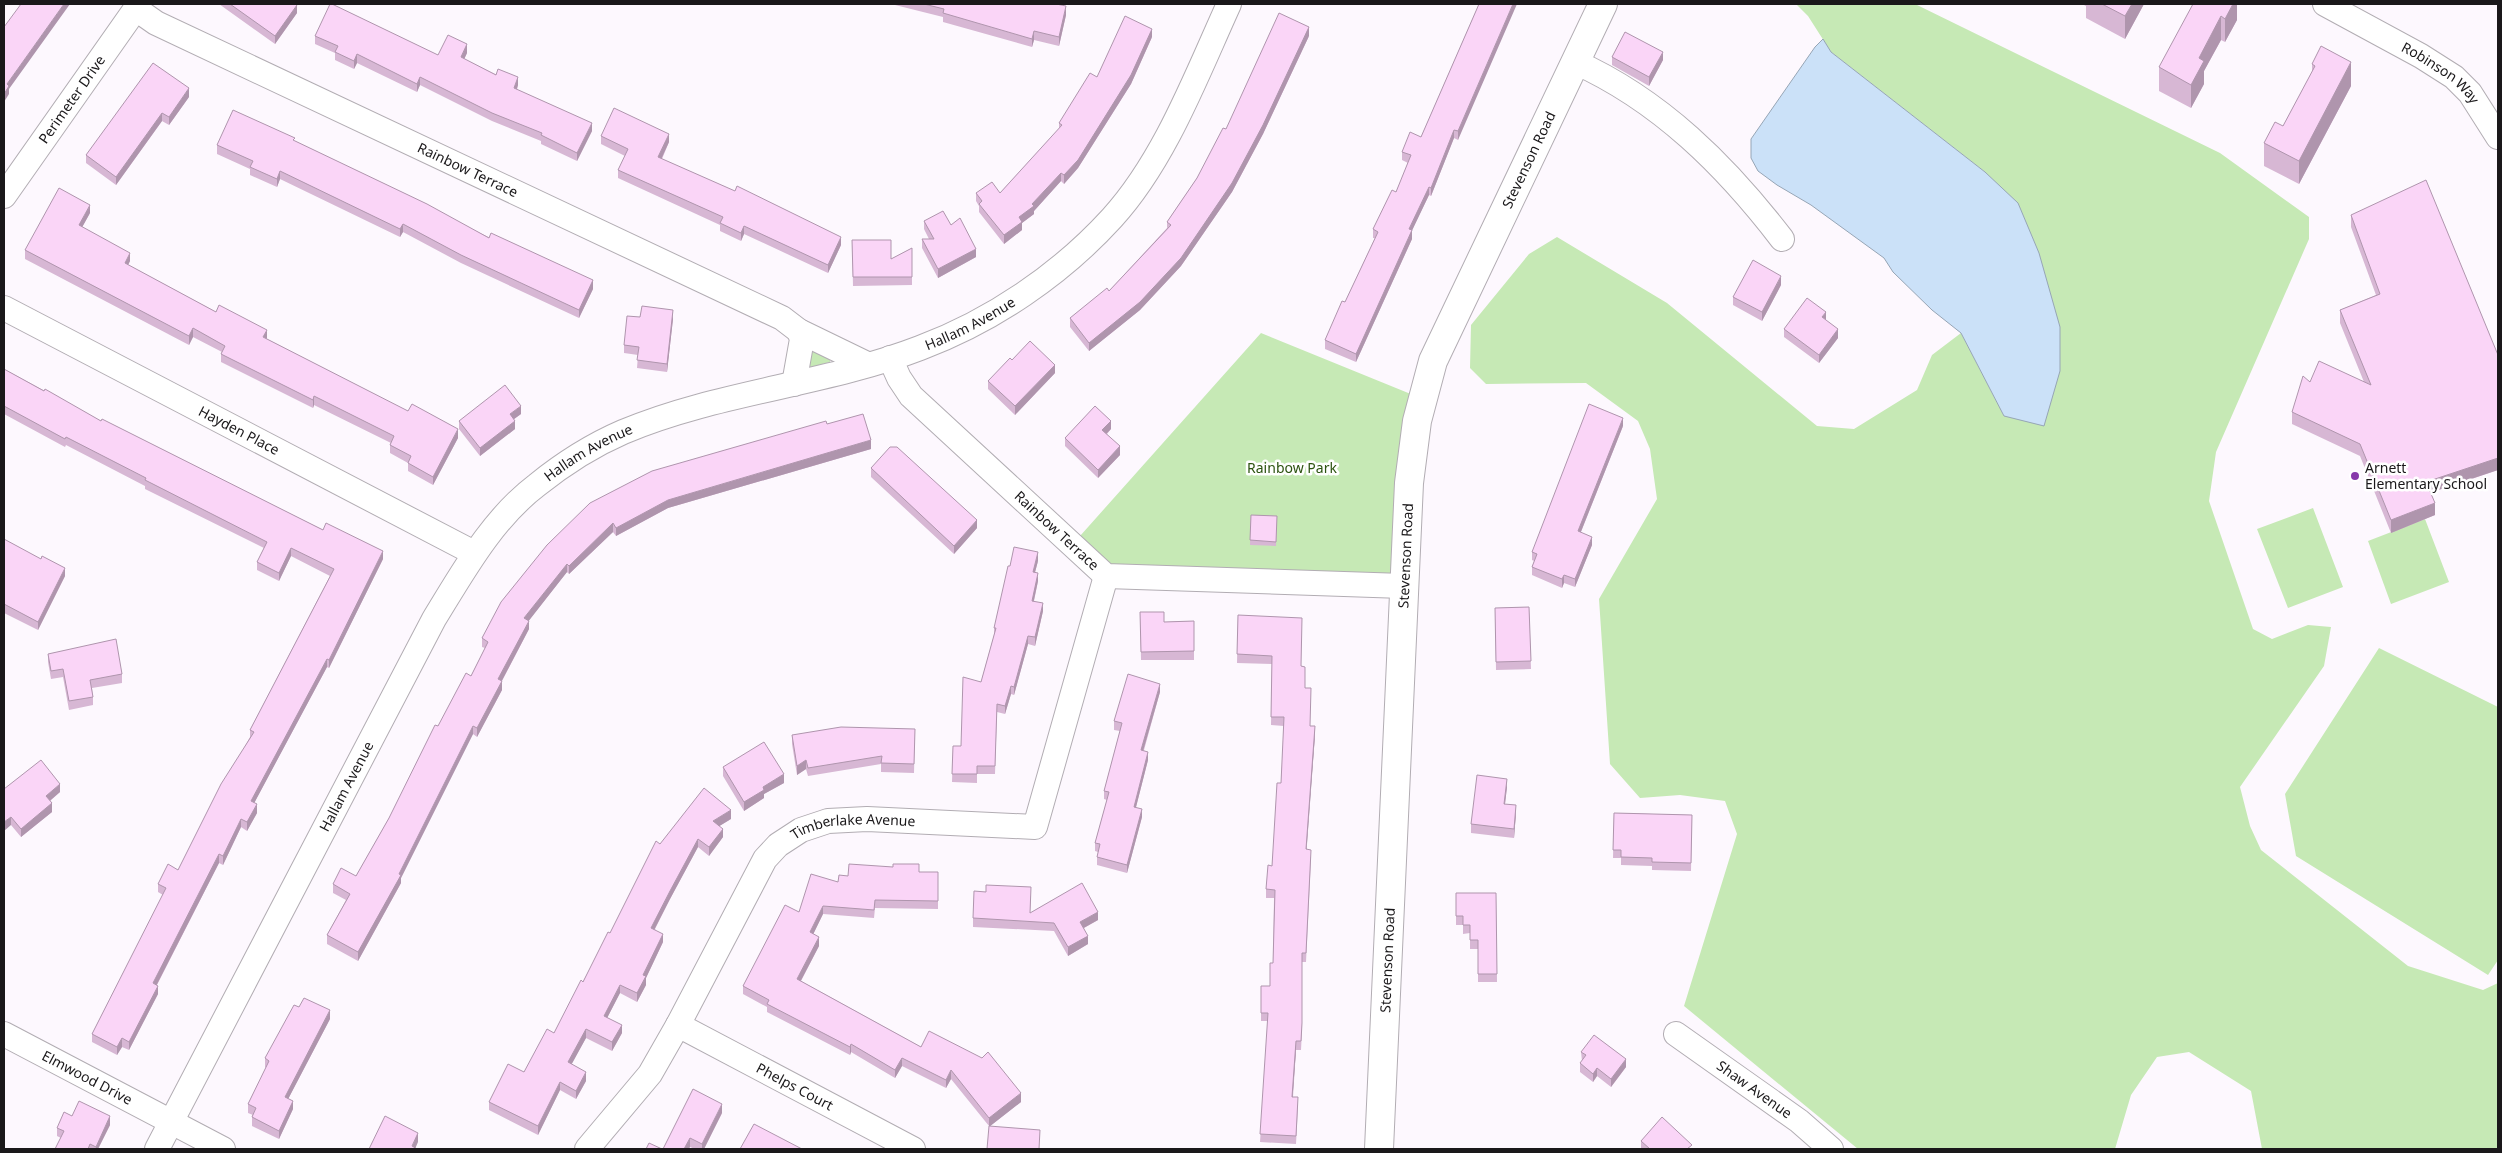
<svg xmlns="http://www.w3.org/2000/svg" width="2502" height="1153" font-family="'Noto Sans',sans-serif">
<style>
.green{fill:#c6e9b5}
.water{fill:#cbe1f8;stroke:#96a5b5}
.lines{fill:none;stroke-linecap:round;stroke-linejoin:round}
.minor-casing{stroke:#b2adb3;stroke-width:26}
.major-casing{stroke:#b2adb3;stroke-width:30}
.minor{stroke:#fff;stroke-width:24}
.major{stroke:#fff;stroke-width:28}
.wall{fill:#d7b7d4}
.shaded-wall{fill:#af95ad}
.building{fill:#fad5f7;stroke:#af95ad}
.poi-dot{fill:#873aaa;stroke:#fff;stroke-width:2}
.labels{text-anchor:middle;stroke-width:5;stroke-linejoin:round;paint-order:stroke}
.street-label{font-size:14px;fill:#1a181a;stroke:#fff}
.park-label{font-size:14px;fill:#2c5310;stroke:#fff}
.poi-label{font-size:14px;fill:#1a181a;stroke:#fff;text-anchor:start}
</style>
<rect width="100%" height="100%" fill="#fdf8fe"/>
<!-- green -->
<path class="green" d="M1796 4H1915L2220 153 2309 217V239L2216 452 2209 501 2253 629 2272 639 2308 625 2331 627 2324 666 2240 787 2250 826 2261 850 2408 966 2483 990 2498 983V1149H2262L2251 1091 2189 1052 2157 1057 2131 1095 2115 1149H1858L1684 1006 1737 834 1725 801 1680 795 1640 798 1610 764 1599 599 1657 499 1650 449 1638 421 1586 383 1486 384 1470 368 1471 325 1529 254 1557 237 1667 303 1817 426 1854 429 1917 390 1932 355 1961 333 2004 416 1985 172 1831 52 1808 16Z
M1261 333 1423 399 1403 586 1106 576 1072 545Z
M807 348 830 359V362L808 368Z
M2313 508 2343 587 2288 608 2257 529Z
M2425 519 2449 582 2391 604 2368 541Z
M2379 648 2498 707V960L2488 975 2296 856 2285 794Z"/>
<!-- water -->
<path class="water" d="M1823 39 1831 52 1985 172 2018 203 2039 253 2060 327V371L2044 426 2004 416 1961 333 1932 310 1893 272 1884 258 1811 205 1777 185 1758 171 1751 158V139L1815 47Z"/>
<g class="lines">
<!-- minor casing -->
<g class="minor-casing">
<g id="minor">
<path id="s1" d="M2325 4 2421 56 2454 77 2470 93 2498 137"/>
<path id="s2" d="M136 9 156 23 782 318 799 331 867 364"/>
<path d="M1575 62C1660 100 1726 166 1782 239"/>
<path id="s3" d="M4 196 139 4"/>
<path id="s4" d="M4 308 474 553"/>
<path id="s5" d="M890 358 899 378 911 396 1106 576 1403 586"/>
<path d="M794 384 802 339 799 331"/>
<path id="s6" d="M678 1025 913 1149"/>
<path id="s7" d="M4 1034 223 1149"/>
<path id="s8" d="M1676 1034 1799 1121 1831 1149"/>
<path id="s9" d="M157 1149 434 619C463 572 492 519 537 485 563 464 593 445 623 432 718 392 824 385 920 348 992 321 1060 275 1112 218 1165 160 1197 74 1229 4"/>
<path id="s10" d="M587 1149 650 1074 678 1025 765 859 778 845 801 830 828 821 867 819 1035 827 1106 576"/>
</g>
</g>
<!-- major casing -->
<g class="major-casing">
<g id="major">
<path id="s11" d="M1379 1149 1409 483 1417 421 1433 361 1603 4"/>
</g>
</g>
<!-- minor -->
<use href="#minor" class="minor"/>
<!-- major -->
<use href="#major" class="major"/>
</g>
<!-- wall -->
<path class="wall" d="M219 4H295L297 13 275 44Z
M891 4H1056L1066 15 1059 46 1034 40 1032 47 943 22V17Z
M1479 4 1458 140 1454 138 1431 196 1429 195 1412 230V239L1356 362 1325 349V340L1345 302 1375 238H1373V229L1396 192 1408 163 1402 160V152L1421 137Z
M2082 4H2144L2125 39 2086 18V6Z
M2237 4V20L2225 42 2221 40 2204 71V84L2191 108 2159 91V67Z
M315 36 438 55 467 53 464 59 518 85 517 90 592 131 577 161 541 144V141L492 121 420 85 417 92 357 63 354 69 335 60V53L315 44Z
M1309 36 1263 134 1232 192 1181 266 1140 310 1089 351 1070 327V318L1109 291 1167 228V222L1197 178Z
M1152 37 1131 84 1078 168 1064 184 1061 181 1034 211V214L1022 223V230L1004 244 979 212V206L976 201V193H1000L1059 129V123L1097 77Z
M1612 57 1663 60 1649 86 1612 65Z
M2312 64 2351 86 2299 184 2264 166V143L2283 126 2312 72Z
M189 97 169 125 162 121 116 185 86 163V155Z
M601 136 669 142 662 159 841 245 828 273 744 234 741 241 720 231V225L618 178V170L625 156 601 144Z
M295 141 593 289 579 318 461 263 403 232 400 237 280 179 277 187 250 175V169L217 154V145Z
M90 213 82 227 130 261 128 265 267 339 458 438 433 485 408 471V463L390 453V445L391 443 314 405 313 408 221 362V354L222 352 193 337 189 345 25 259V250Z
M2351 215 2498 355V470L2430 493 2435 515 2391 533 2360 456 2292 424V412L2364 382 2340 323V310L2376 295 2351 227Z
M924 221 951 225 976 257 938 278 922 248V239H929L924 229Z
M852 240 891 259 912 248V285L853 286Z
M1781 285 1762 321 1733 305V297Z
M640 317 673 319 667 372 637 368 638 355 624 353V345Z
M1826 320 1838 338 1819 363 1784 337V329Z
M1012 360 1055 373 1015 415 988 389V381Z
M4 369 101 421 383 559 329 668 327 667 254 803 257 813 247 831 241 827 223 865 219 863 157 985 158 994 129 1050 122 1047 117 1055 92 1042V1034L163 895 158 892V884L178 870 250 737V730L330 576 291 556 279 581 257 570V562L264 548 145 489V486L66 445 65 447 4 414Z
M521 414 514 419 515 429 480 456 459 429V421Z
M827 424 871 449 668 508 616 536 613 532 569 574 567 572 528 621 529 629 502 681V690L477 737 473 734 401 878V883L358 961 327 944V935L346 900 333 893V884L356 876 389 818 438 726 471 676 485 648 482 647V638L547 545Z
M1623 426 1581 532 1592 545 1575 587 1564 583 1562 588 1532 575V567L1534 561 1532 560V552Z
M1111 429 1107 434 1120 455 1098 478 1065 446V438Z
M871 468 977 528 954 554 871 477Z
M1251 515 1277 516 1276 546 1250 545Z
M4 539 65 576 38 630 4 613Z
M1038 561 1035 572 1038 581 1034 601 1043 611 1035 646 1028 644 1014 695 1011 694 1005 714 997 712 995 774H977V783L952 782 953 746H961L981 682 994 635V628Z
M1529 607 1531 669 1496 670 1495 608Z
M1140 612 1164 622 1194 621V660H1141Z
M1238 615 1301 666 1305 688 1310 726 1315 735 1306 849 1311 858 1306 962H1302V1031L1301 1050H1296L1293 1097 1298 1106 1296 1144 1260 1142 1268 1021H1261V986H1270L1273 963 1274 898H1266V889L1272 866 1281 783 1284 726 1271 725 1272 664 1237 663Z
M48 654 122 674V683L92 688 93 697V705L69 710 63 677 51 679 48 662Z
M1160 692 1144 750 1148 760 1136 807 1142 817 1127 873 1097 865V857L1098 852 1095 851V843L1107 800 1104 799V791L1120 731 1114 730V721Z
M915 729 914 773 881 772V764L808 776 806 769 797 775 792 744V735Z
M723 767 784 783 764 794V798L744 811 723 776Z
M1507 787 1505 804 1516 813 1514 838 1471 833V824Z
M4 789 60 792 50 801 52 812 21 837 11 825Z
M1614 813 1692 815 1691 871 1652 870V866L1621 865V858H1613Z
M731 819 719 826 723 837 709 856 698 847 670 899 655 929 663 942 646 978V985L637 1002 620 993 607 1018 622 1033 612 1051 586 1038 571 1064 586 1081 576 1099 560 1090 538 1135 489 1110V1102L524 1072 554 1033 660 844Z
M919 872H938V909L875 908 874 918 823 914 813 934 819 946 801 981 1021 1102 990 1126 1040 1139 989 1126 951 1079 946 1088 902 1066 895 1078 851 1052 850 1055 767 1012V1007L743 994V986L799 912 838 882 848 876Z
M1456 893H1496L1497 982H1478V949H1470V933L1463 934V925H1456Z
M1031 896 1030 913 1098 920 1084 928 1088 944 1068 956 1054 931 973 927V918Z
M330 1019 288 1099 293 1109 279 1139 252 1126V1117L253 1115 248 1113V1104L266 1068 265 1067V1058Z
M1581 1052 1626 1067 1611 1087 1597 1076 1593 1082 1580 1072V1063L1582 1061Z
M722 1113 704 1149H695L690 1147 663 1149Z
M72 1116 110 1125 98 1149H55L61 1138 57 1136V1128Z
M1641 1141 1692 1149H1641Z"/>
<!-- shaded-wall -->
<path class="shaded-wall" d="M64 4H70L9 89V94L4 102V94L7 84Z
M1513 4H1517L1458 140V131Z
M2132 4H2144L2125 39V16Z
M2233 4H2237V20L2225 42V19Z
M297 5V13L275 44V36Z
M1066 6V15L1059 46V37Z
M2221 16V40L2204 71V84L2191 108V85L2199 58Z
M1309 27V36L1263 134 1232 192 1181 266 1140 310 1089 351V343Z
M1152 29V37L1131 84 1078 168 1064 184V175Z
M1034 31V40L1032 47V39Z
M467 44V53L461 66V57Z
M1663 52V60L1649 86V77Z
M357 54V63L354 69V61Z
M2351 62V86L2299 184V161Z
M420 77V85L417 92V84Z
M518 77V85L514 97V88Z
M189 88V97L169 125V117Z
M162 113V121L116 185V177Z
M592 123V131L577 161V153Z
M1454 130V138L1431 196V188Z
M669 134V142L658 166V157Z
M280 171V179L277 187V179Z
M1061 173V181L1034 211V214L1022 223V230L1004 244V235L1019 217 1032 204Z
M1429 187V195L1409 237V229Z
M90 205V213L79 233V225Z
M403 224V232L400 237V229Z
M744 226V234L741 241V233Z
M1412 230V239L1356 362V354Z
M841 237V245L828 273V265Z
M976 249V257L938 278V269Z
M130 253V261L125 271V263Z
M1781 276V285L1762 321V312Z
M593 280V289L579 318V310Z
M673 310V319L667 372V364Z
M1826 312V320L1822 317Z
M193 328V337L189 345V336Z
M1838 329V338L1819 363V355Z
M267 330V339L263 337Z
M1055 365V373L1015 415V406Z
M314 396V405L313 408V400Z
M521 406V414L510 422V414Z
M1623 418V426L1578 539V531Z
M515 421V429L480 456V448Z
M1111 421V429L1102 438V430Z
M458 429V438L433 485V477Z
M871 440V449L668 508 616 536V528L668 500Z
M1120 446V455L1098 478V470Z
M2498 458V470L2426 494V482Z
M2435 503V515L2391 533V520Z
M977 520V528L954 554V546Z
M613 523V532L569 574V566Z
M1592 537V545L1575 587V579Z
M291 548V556L279 581V573Z
M383 551V559L329 668V660Z
M1038 552V561L1033 580V572Z
M567 564V572L524 627V618Z
M65 568V576L38 630V622Z
M1038 573V581L1032 609V601Z
M1564 575V583L1562 588V579Z
M1043 603V611L1035 646V637Z
M529 621V629L498 688V679Z
M1028 636V644L1014 695V687Z
M327 659V667L251 809V801Z
M502 681V690L477 737V728Z
M1160 684V692L1141 758V750Z
M1011 686V694L1005 714V706Z
M473 726V734L401 878V883L358 961V952L399 874Z
M1315 726V735L1306 858V849Z
M1148 752V760L1134 815V807Z
M806 760V769L797 775V766Z
M784 774V783L764 794V798L744 811V802L763 787Z
M1507 779V787L1504 812V804Z
M60 784V792L46 804V796Z
M52 803V812L21 837V829Z
M257 804V813L247 831V822Z
M1516 805V813L1514 838V829Z
M1142 809V817L1127 873V865Z
M731 810V819L713 830V821Z
M11 817V825L4 831V822Z
M241 819V827L223 865V856Z
M723 829V837L709 856V847Z
M698 839V847L670 899 651 936V928L670 891Z
M219 854V863L153 992V983Z
M823 906V914L810 941V932Z
M1098 912V920L1080 930V922Z
M663 934V942L646 978V985L637 1002V993L643 975Z
M1088 936V944L1068 956V947Z
M819 937V946L797 988V979Z
M620 985V993L604 1024V1016Z
M158 986V994L129 1050V1042Z
M330 1010V1019L285 1105V1097Z
M622 1025V1033L612 1051V1042Z
M586 1029V1038L568 1071V1062Z
M122 1038V1047L117 1055V1047Z
M1296 1041V1050L1292 1105V1097Z
M851 1044V1052L850 1055V1047Z
M902 1058V1066L895 1078V1070Z
M1626 1059V1067L1611 1087V1079Z
M1597 1068V1076L1593 1082V1074Z
M951 1070V1079L946 1088V1080Z
M586 1072V1081L576 1099V1091Z
M560 1082V1090L538 1135V1126Z
M1021 1093V1102L989 1127V1118Z
M293 1101V1109L279 1139V1131Z
M722 1104V1113L704 1149H702V1144Z
M110 1116V1125L98 1149H96V1147Z
M418 1133V1142L415 1149 412 1146Z
M690 1138V1147L689 1149H684Z"/>
<!-- building -->
<path class="building" d="M21 4H64L7 84 9 86 4 94V27Z
M230 4H295L297 5 275 36Z
M330 4H332L438 55 448 35 467 44 461 57 496 75 498 69 518 77 514 88 592 123 577 153 541 135 542 133 492 113 420 77 417 84 357 54 354 61 335 52 338 46 315 36Z
M924 4H1056L1066 6 1059 37 1034 31 1032 39 943 13 944 9Z
M1479 4H1513L1458 131 1454 130 1431 188 1429 187 1409 229 1412 230 1356 354 1325 340 1342 301 1345 302 1378 232 1373 229 1392 190 1396 192 1411 155 1402 152 1410 132 1421 137Z
M2102 4H2132L2125 16Z
M2193 4H2233L2225 19 2221 16 2199 58 2204 61 2191 85 2159 67Z
M1279 13 1309 27 1263 125 1232 183 1181 258 1140 302 1089 343 1070 318 1107 288 1109 291 1171 225 1167 222 1197 178 1223 128 1226 129Z
M1125 16 1152 29 1131 75 1078 160 1064 175 1061 173 1032 204 1034 206 1019 217 1022 222 1004 235 979 204 982 201 976 193 992 182 1000 193 1062 125 1059 123 1090 73 1097 77Z
M1625 32 1663 52 1649 77 1612 57Z
M2321 46 2351 62 2299 161 2264 143 2275 122 2283 126 2315 66 2312 64Z
M153 63 189 88 169 117 162 113 116 177 86 155Z
M614 108 669 134 658 157 735 191 737 186 841 237 828 265 744 226 741 233 720 223 723 217 618 170 628 149 601 136Z
M233 110 295 138 293 140 427 204 489 238 491 233 593 280 579 310 461 255 403 224 400 229 280 171 277 179 250 167 253 161 217 145Z
M2426 180 2498 355V458L2426 482 2435 503 2391 520 2360 444 2292 412 2303 376 2310 382 2319 361 2371 385 2340 310 2380 294 2351 215Z
M59 188 90 205 79 225 130 253 125 263 216 312 219 305 267 330 263 337 408 411 412 404 458 429 433 477 408 463 411 456 390 445 394 436 314 396 313 400 221 354 225 346 193 328 189 336 25 250Z
M943 211 951 225 960 218 976 249 938 269 922 239H934L924 221Z
M852 240H891V259L912 248V277H853Z
M1753 260 1781 276 1762 312 1733 297Z
M1807 298 1826 312 1822 317 1838 329 1819 355 1784 329Z
M642 306 673 310 667 364 637 360 639 347 624 345 627 316 640 317Z
M1030 341 1055 365 1015 406 988 381 1010 358 1012 360Z
M4 369 44 391 45 389 101 421 102 419 323 530 326 523 383 551 329 660 327 659 251 801 257 804 247 822 241 819 223 856 219 854 153 983 158 986 129 1042 122 1038 117 1047 92 1034 166 888 158 884 168 864 178 870 221 784 254 732 250 730 334 569 291 548 279 573 257 562 267 542 145 480 146 478 66 437 65 439 4 406Z
M505 385 521 406 510 414 515 421 480 448 459 421Z
M1589 404 1623 418 1578 531 1592 537 1575 579 1564 575 1562 579 1532 567 1537 554 1532 552Z
M1095 406 1111 421 1102 430 1120 446 1098 470 1065 438Z
M863 414 871 440 668 500 616 528 613 523 569 566 567 564 524 618 529 621 498 679 502 681 477 728 473 726 399 874 401 875 358 952 327 935 350 894 333 884 341 868 356 876 389 818 435 725 438 726 466 673 471 676 488 642 482 638 501 602 547 545 590 503 652 471 826 421 827 424Z
M890 447H897L977 520 954 546 871 468Z
M1251 515 1277 516 1276 542 1250 540Z
M4 539 41 559 42 556 65 568 38 622 4 604Z
M1014 547 1038 552 1033 572 1038 573 1032 601 1043 603 1035 637 1028 636 1014 687 1011 686 1005 706 997 704 995 766H977V774H952L953 746H961L963 677 981 682 996 628H994L1008 566H1010Z
M1529 607 1531 661 1496 662 1495 608Z
M1140 612H1164V622L1194 621V651L1141 652Z
M1238 615 1302 618 1301 666 1305 667V688H1311L1310 726H1315L1306 849 1311 850 1306 953H1302V1023L1301 1041H1296L1292 1097H1298L1296 1136 1260 1134 1268 1013H1261V986H1270V963H1273L1275 890 1266 889 1268 865 1272 866 1277 783H1281L1284 717H1271L1272 656 1237 654Z
M116 639 122 674 90 680 93 697 69 701 63 669 51 671 48 654Z
M1128 674 1160 684 1141 750 1148 752 1134 807 1142 809 1127 865 1097 857 1100 844 1095 843 1109 792 1104 791 1122 723 1114 721Z
M841 727 915 729 914 764 881 763 882 756 808 768 806 760 797 766 792 735Z
M764 742 784 774 763 787 764 790 744 802 723 767Z
M41 760 60 784 46 796 52 803 21 829 11 817 4 822V789Z
M1477 775 1507 779 1504 804 1516 805 1514 829 1471 824Z
M704 788 731 810 713 821 723 829 709 847 698 839 670 891 651 928 663 934 643 975 646 976 637 993 620 985 604 1016 622 1025 612 1042 586 1029 568 1062 586 1072 576 1091 560 1082 538 1126 489 1102 508 1064 524 1072 547 1029 554 1033 581 980 583 982 608 932 610 933 656 841 660 844Z
M1614 813 1692 815 1691 863 1652 862V858L1621 857V850H1613Z
M849 864 893 867V864H919V872H938V901L875 900 874 910 823 906 810 932 819 937 797 979 921 1047 929 1031 982 1058 988 1052 1021 1093 989 1118 951 1070 946 1080 902 1058 895 1070 851 1044 850 1047 767 1004 769 1000 743 986 785 905 799 912 811 874 838 882 839 875 848 876Z
M1082 883 1098 912 1080 922 1088 936 1068 947 1054 923 973 918 974 891 986 892V885L1031 887 1030 913Z
M1456 893H1496L1497 974H1478V940H1470V925H1463V916H1456Z
M304 998 330 1010 285 1097 293 1101 279 1131 252 1117 256 1108 248 1104 269 1061 265 1058 294 1005 299 1007Z
M1594 1035 1626 1059 1611 1079 1597 1068 1593 1074 1580 1063 1586 1055 1581 1052Z
M693 1089 722 1104 702 1144 690 1138 684 1149H663Z
M79 1101 110 1116 96 1147 90 1144 88 1149H55L64 1131 57 1128 64 1112 72 1116Z
M385 1116 418 1133 412 1146 417 1149H369Z
M1662 1117 1692 1145 1687 1149H1650L1641 1141Z
M754 1124 802 1149H740Z
M989 1126 1040 1130 1039 1149H987Z
M649 1143 662 1149H646Z"/>
<!-- markers -->
<circle class="poi-dot" cx="2355" cy="476" r="5"/>
<g class="labels">
<!-- street labels -->
<g class="street-label">
<text dy="5" stroke="none"><textPath href="#s1" startOffset="135">Robinson Way</textPath></text>
<text dy="5" stroke="none"><textPath href="#s3" startOffset="118">Perimeter Drive</textPath></text>
<text dy="5" stroke="none"><textPath href="#s11" startOffset="1014">Stevenson Road</textPath></text>
<text dy="5" stroke="none"><textPath href="#s2" startOffset="369">Rainbow Terrace</textPath></text>
<text dy="5" stroke="none"><textPath href="#s9" startOffset="1234">Hallam Avenue</textPath></text>
<text dy="5" stroke="none"><textPath href="#s4" startOffset="265">Hayden Place</textPath></text>
<text dy="5" stroke="none"><textPath href="#s9" startOffset="829">Hallam Avenue</textPath></text>
<text dy="5" stroke="none"><textPath href="#s5" startOffset="242">Rainbow Terrace</textPath></text>
<text dy="5" stroke="none"><textPath href="#s11" startOffset="594">Stevenson Road</textPath></text>
<text dy="5" stroke="none"><textPath href="#s9" startOffset="409">Hallam Avenue</textPath></text>
<text dy="5" stroke="none"><textPath href="#s10" startOffset="441">Timberlake Avenue</textPath></text>
<text dy="5" stroke="none"><textPath href="#s11" startOffset="189">Stevenson Road</textPath></text>
<text dy="5" stroke="none"><textPath href="#s7" startOffset="94">Elmwood Drive</textPath></text>
<text dy="5" stroke="none"><textPath href="#s6" startOffset="132">Phelps Court</textPath></text>
<text dy="5" stroke="none"><textPath href="#s8" startOffset="96">Shaw Avenue</textPath></text>
</g>
<!-- park labels -->
<g class="park-label">
<text x="1292" y="473">Rainbow Park</text>
</g>
<!-- poi labels -->
<g class="poi-label">
<text x="2365" y="473">Arnett<tspan x="2365" dy="16">Elementary School</tspan></text>
</g>
</g>
<!-- border -->
<rect width="2502" height="1153" fill="none" stroke="#1a181a" stroke-width="10"/>
</svg>
